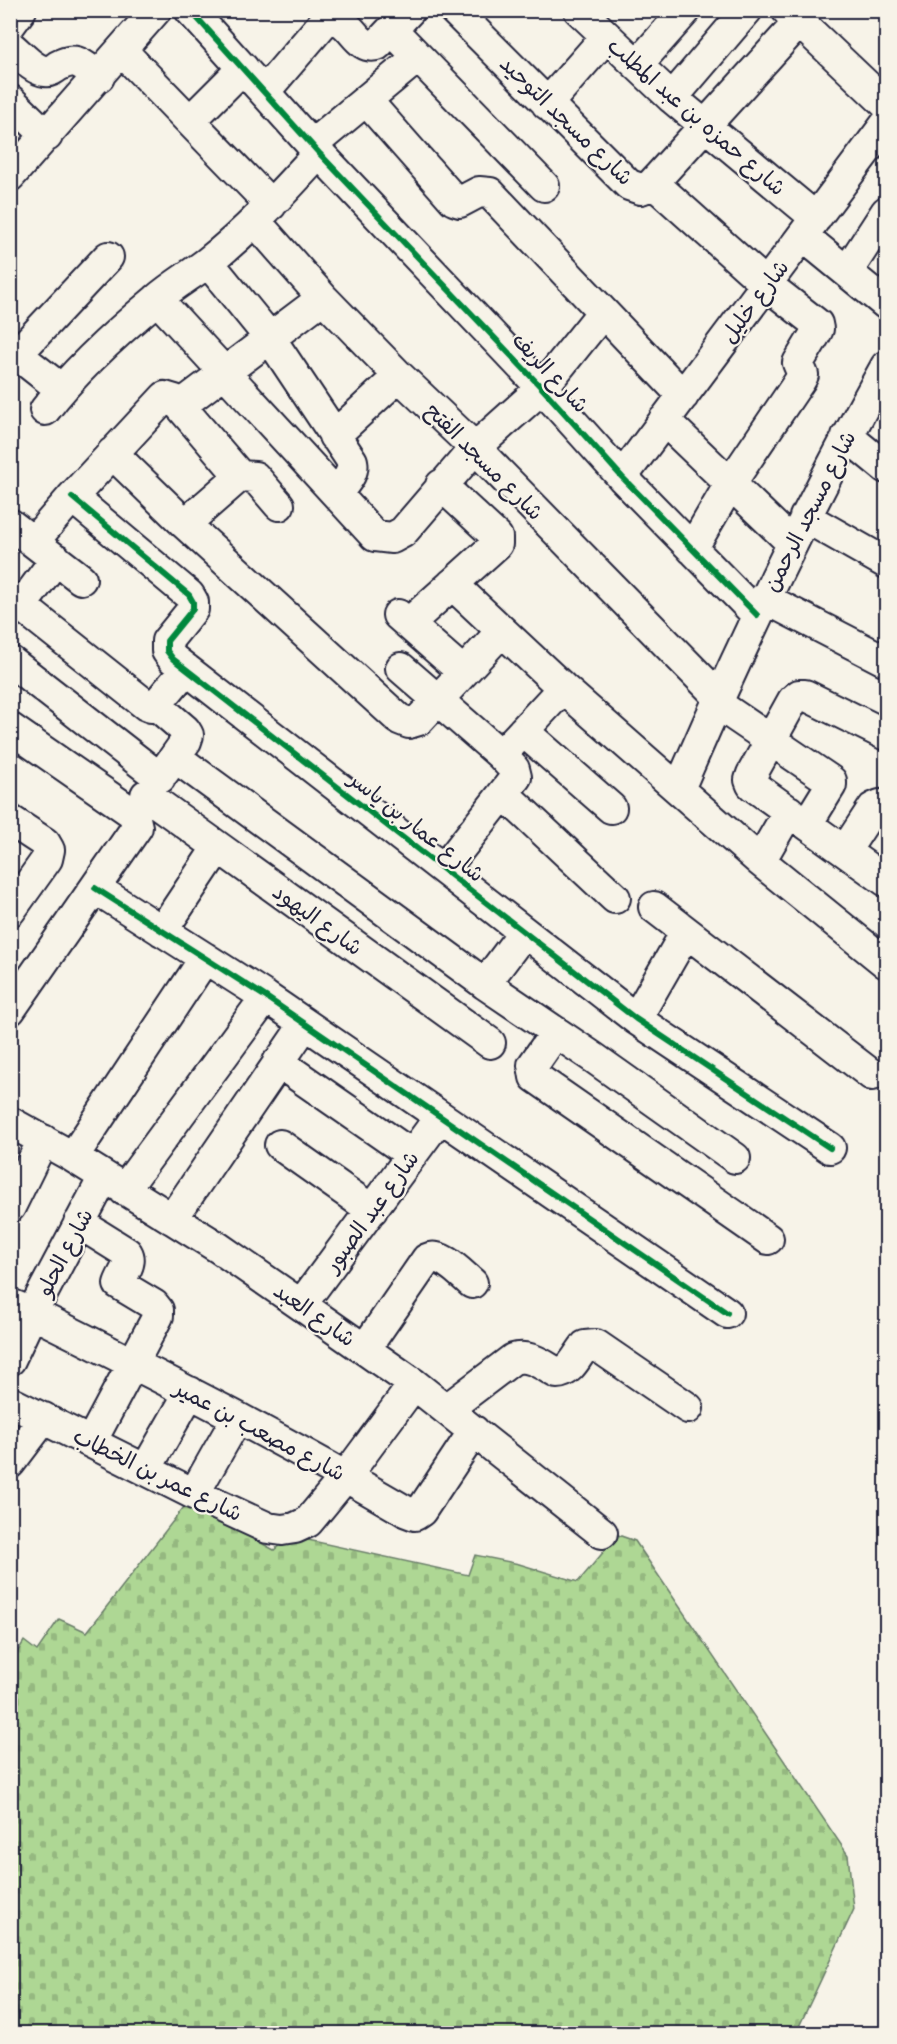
<svg xmlns="http://www.w3.org/2000/svg" width="897" height="2044" font-family="Dekko,'Playpen Sans Arabic',sans-serif">
<style>
.cemetery{fill:url(#cemetery-stones);stroke:#687c68;stroke-width:1.5}
.lines{fill:none;stroke-linecap:round;stroke-linejoin:round}
.minor-casing{stroke:#22223b;stroke-width:34}
.minor{stroke:#f7f3e8;stroke-width:30}
.cycleway-casing{stroke:#f7f3e8;stroke-width:10}
.cycleway{stroke:#00873e;stroke-width:6}
.labels{text-anchor:middle;stroke-width:4.5;stroke-linejoin:round;paint-order:stroke}
.street-label{font-size:22px;fill:#22223b;stroke:#f7f3e8}
</style>
<defs>
<pattern id="cemetery-stones" width="16" height="16" patternUnits="userSpaceOnUse" patternTransform="scale(1.5)"><rect width="16" height="16" fill="#aed794"/><path d="M2 7V4a2 2 0 0 1 4 0v3zM10 15v-3a2 2 0 0 1 4 0v3z" fill="#95b880"/></pattern>
</defs>
<rect width="100%" height="100%" fill="#f7f3e8"/>
<filter id="ink" filterUnits="userSpaceOnUse"><feTurbulence type="fractalNoise" baseFrequency=".0167" numOctaves="2"/><feDisplacementMap in="SourceGraphic" scale="12" xChannelSelector="R" yChannelSelector="G"/><feConvolveMatrix kernelMatrix="1 2 1 2 8 2 1 2 1" color-interpolation-filters="sRGB"/></filter>
<g filter="url(#ink)">
<!-- cemetery -->
<path class="cemetery" d="M187 1503 274 1550 290 1536 468 1575 475 1555 519 1564 578 1582 618 1535 635 1541 848 1855 854 1909 796 2033H11L10 1664 24 1641 37 1651 59 1619 87 1632Z"/>
<g class="lines">
<!-- minor casing -->
<g class="minor-casing">
<path id="minor" d="M190 10 319 153 542 388 622 477 757 615
M454 10 629 185 641 189 651 185 661 190 766 284 817 324 818 329 816 333 798 363 803 375 801 379 730 484 692 549
M579 10 672 98 816 218
M787 10 886 104
M10 25 21 10
M392 30 544 186
M10 46C19 53 33 70 45 71 50 72 54 69 58 66 77 55 84 66 99 77
M122 51 271 205
M637 65 686 10
M265 91 325 21C352 12 353 51 377 45L410 10
M672 98 747 10
M10 100 47 136
M366 100 454 200 460 202 479 192 490 193 683 396
M547 104 606 37
M190 121 243 68
M312 145 418 57
M10 176 156 10
M651 185 799 22
M255 221 323 298 399 376 475 448 719 697
M803 236 886 304
M208 262 270 338 352 461C355 474 344 483 337 493
M847 272 886 212
M157 299 375 536 392 538 403 532 475 448 542 388 603 312
M10 349 61 389
M17 354 108 257
M180 406 323 298
M45 410C76 369 116 333 156 300 172 286 191 275 208 262 249 230 284 191 319 153
M664 420 792 543
M334 436 399 376
M847 436 886 468
M112 453 185 524 399 719 409 723 419 720 502 631
M622 477 886 124
M72 497 189 595 193 602V609L167 641V651L173 659 636 1019 830 1148
M805 517 886 563
M10 524 81 579
M185 524 240 476
M34 541 72 497 165 397 175 400 240 476 255 477 279 505
M452 584 563 688 760 861 886 963
M10 597 146 705 151 707 156 705 186 669
M764 598 886 661
M21 606 56 559
M398 615 463 672
M408 624 497 544V537L441 485
M10 661 160 778
M401 668 501 755 514 769 516 777 444 869
M716 703 831 781V785L807 824
M156 705 185 730 188 735 186 741 164 772
M10 728 134 814 137 827 10 1010
M523 731 611 808
M886 735 805 695H799L793 700 752 774 750 780 752 785 886 881
M511 744 563 688
M175 757 485 984 594 1058 735 1158
M679 789C741 645 809 504 886 366
M504 794 615 898
M146 795 490 1043
M10 820 45 843 49 850 47 859 10 911
M845 851 873 808 880 805 886 809
M760 861 789 811
M95 888 266 997 727 1313
M654 907 872 1075
M162 931 218 847
M485 984 524 932
M636 1019 686 932
M556 1032 533 1065 535 1077 768 1239
M278 1062 412 1155
M10 1122 73 1157 219 1248 301 1305 414 1384 602 1533
M280 1145 372 1210
M73 1157 205 958
M124 1190 266 997
M10 1207 43 1140
M172 1219 305 1024
M79 1223 127 1253C133 1263 122 1274 119 1284L154 1305 158 1310V1316L91 1442
M10 1304 32 1313C159 1376 285 1440 407 1512L415 1515 421 1511 474 1431
M301 1305 440 1117
M365 1349 427 1259C442 1252 461 1274 472 1283
M10 1360 32 1313 104 1177
M10 1402 194 1494 268 1528 282 1530 295 1528 308 1522 346 1476 414 1384
M447 1409 513 1359C530 1354 543 1365 557 1373 570 1373 577 1356 585 1346L596 1345 688 1408
M10 1463 44 1418
M146 1469 190 1392
M194 1494 237 1418"/>
</g>
<!-- minor -->
<use href="#minor" class="minor"/>
<!-- cycleway casing -->
<g class="cycleway-casing">
<path id="cycleway" d="M190 10 319 153 542 388 622 477 757 615
M72 497 189 595 193 602V609L167 641V651L173 659 636 1019 830 1148
M95 888 266 997 727 1313"/>
</g>
<!-- cycleway -->
<use href="#cycleway" class="cycleway"/>
</g>
</g>
<g class="labels">
<!-- street labels -->
<g class="street-label">
<text transform="translate(697 116) rotate(41)" y="8">شارع حمزه بن عبد المطلب</text>
<text transform="translate(567 120) rotate(44)" y="8">شارع مسجد التوحيد</text>
<text transform="translate(754 301) rotate(-53)" y="8">شارع خليل</text>
<text transform="translate(551 372) rotate(47)" y="8">شارع الريف</text>
<text transform="translate(485 461) rotate(45)" y="8">شارع مسجد الفتح</text>
<text transform="translate(809 511) rotate(-63)" y="8">شارع مسجد الرحمن</text>
<text transform="translate(417 826) rotate(38)" y="8">شارع عمار بن ياسر</text>
<text transform="translate(318 919) rotate(36)" y="8">شارع اليهود</text>
<text transform="translate(371 1211) rotate(-54)" y="8">شارع عبد الصبور</text>
<text transform="translate(64 1252) rotate(-62)" y="8">شارع الحلو</text>
<text transform="translate(315 1314) rotate(35)" y="8">شارع العبد</text>
<text transform="translate(260 1430) rotate(28)" y="8">شارع مصعب بن عمير</text>
<text transform="translate(158 1474) rotate(26)" y="8">شارع عمر بن الخطاب</text>
</g>
</g>
<!-- margin -->
<rect width="897" height="2044" fill="none" stroke="#f7f3e8" stroke-width="36"/>
<rect x="18" y="18" width="861" height="2008" fill="none" stroke="#22223b" stroke-width="2" filter="url(#ink)"/>
</svg>
